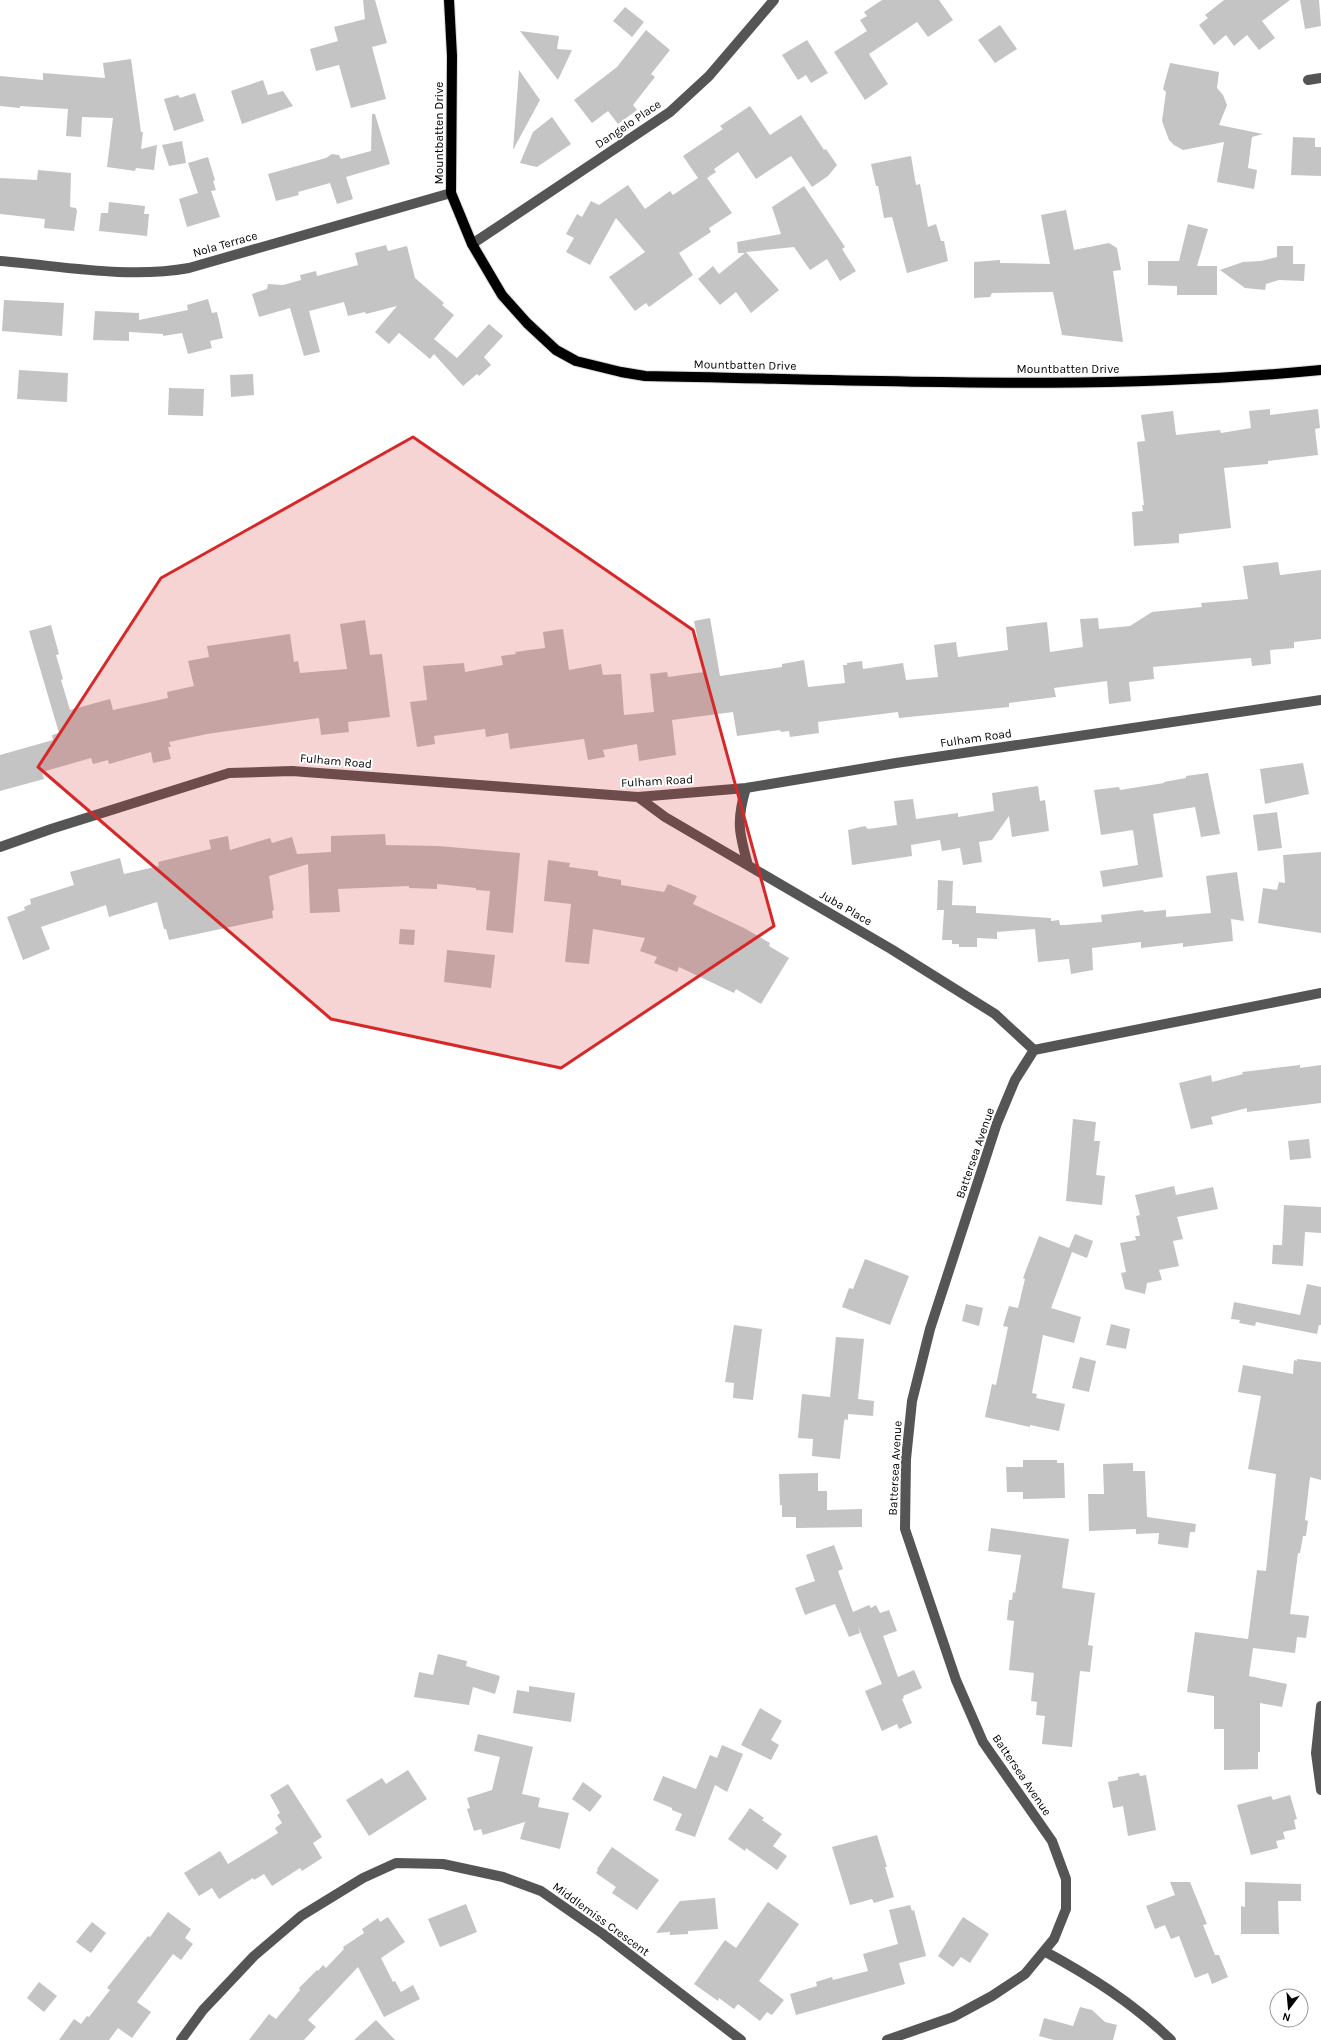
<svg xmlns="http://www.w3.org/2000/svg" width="1321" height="2040" font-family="Karla,sans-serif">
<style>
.building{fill:#c4c4c4}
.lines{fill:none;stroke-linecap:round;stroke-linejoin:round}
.major-casing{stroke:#dbdbdb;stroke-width:12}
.minor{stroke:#555;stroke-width:10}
.major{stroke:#000;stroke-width:10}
.marked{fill:#d62828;fill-opacity:0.2;stroke:#d62828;stroke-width:3;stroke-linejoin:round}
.labels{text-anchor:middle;stroke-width:4;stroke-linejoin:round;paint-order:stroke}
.street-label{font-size:12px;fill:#000;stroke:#fff}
</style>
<rect width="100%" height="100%" fill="#fff"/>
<!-- building -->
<path class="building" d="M363 0H375L387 43 372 47 386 99 351 108 339 65 316 71 310 49 338 41 334 27 365 19Z
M882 0H939L953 20 928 37 917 22 869 54 888 84 865 100 834 52 867 31 860 20 867 16 864 12Z
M1224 0H1290L1262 21 1275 38 1259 50 1247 35 1234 46 1226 35 1214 45 1199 25 1208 18 1205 15Z
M1300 0H1319L1321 26 1305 29Z
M625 7 644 22 632 37 613 21Z
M1000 25 1017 49 995 63 978 40Z
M646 30 670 50 651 74 655 77 633 105 637 110 618 124 608 111 592 123 574 100 617 67Z
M520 31 559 36 557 49 572 50 558 80Z
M807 40 828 73 811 83 806 75 798 80 782 55Z
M131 59 141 132H143L141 149 157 145 154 170 136 168 135 171 107 167 113 118 82 117 81 137 66 136 68 109 20 106V108L0 106V76L43 80V73L105 78 103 63Z
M1170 63 1219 72 1217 88 1223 95 1227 105 1219 125 1263 134 1252 137 1248 168 1257 170 1254 189 1217 182 1224 142 1183 150 1174 145 1169 140 1162 121 1166 92 1163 89Z
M519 70 540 100 513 150Z
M263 80 268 95 283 91 293 106 242 124 231 91Z
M195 93 204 121 174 131 164 99 178 95 180 98Z
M750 106 770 135 801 115 824 150 826 149 837 165 828 176 812 187 791 156 756 179 738 152 714 169 716 172 707 178 732 213 709 228 711 232 679 253 693 275 649 307 646 303 635 311 609 277 645 252 616 218 590 265 566 252 574 238 566 234 577 214 582 217 591 201 599 205 628 185 645 209 670 191 673 195 698 178 683 156 723 129 720 126Z
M372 114H375L390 164 346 177 353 199 337 204 330 183 298 192 299 195 276 201 268 174 326 158 332 154 339 155 341 159 371 151Z
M552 117 571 144 537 167 520 163 533 132Z
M1293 137 1315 138V147H1321V176L1291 175Z
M182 141 186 163 169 166 162 145Z
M911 156 916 185 920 184 928 227 936 224 941 241H944L948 261 907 273 892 217 884 218 878 186H876L871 164Z
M208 157 215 180 213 181 216 190 211 191 220 217 187 227 179 199 198 193 188 163Z
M38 170 71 173 70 207 76 208 77 211 74 231 44 228 45 219 0 214V178L37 180Z
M804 186 845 247 842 249 856 271 840 281 827 259 810 270 794 247 746 252 779 290 751 313 736 292 720 305 698 279 713 266 719 274 745 253H738L737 242 781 234 772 207Z
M109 202 145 206 144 214H149L147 236 99 231 101 213H108Z
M1066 210 1074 250 1109 243 1117 248 1121 270 1113 271 1123 342 1062 335 1053 292 992 293 990 297 974 298V262L1000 260V263L1050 264 1041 215Z
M1188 224 1208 229 1197 266H1217V295H1177V286L1148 285V261H1179Z
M386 245 388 251 407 246 415 278 444 303 442 305 454 315 434 339 457 358 489 324 503 336 484 357 491 365 479 376 477 374 463 386 434 354 430 359 399 333 389 344 375 332 397 306 366 314 365 312 348 316 344 302 309 311 320 352 304 356 290 308 259 317 252 294 267 289 268 284 283 285 301 280 300 275 316 271 317 276 358 265 355 253Z
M1277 246H1293V264H1305L1304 281 1279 280 1266 284 1265 290 1245 288 1220 270 1243 262 1261 261 1277 257Z
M208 299 212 313 217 312 223 338 210 341 212 348 188 354 182 333 163 336V334L129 332V341L93 340 95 311 139 313V320L188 310 187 305Z
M4 300 64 303 62 336 2 331Z
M19 370 68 373 67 402 17 399Z
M253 374 254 395 231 397 230 375Z
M169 388 204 389 203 416 168 415Z
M1270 409V415L1318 409 1320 428 1315 429 1318 455 1268 461V464L1224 468 1231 528 1179 534V543L1134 546 1132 512 1143 511 1142 505H1144L1137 442 1145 441 1141 415 1173 411 1176 435 1220 430 1221 433 1251 428 1249 411Z
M1278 562 1280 575 1321 570V639L1294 642V648L1270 650 1271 664 1252 666 1251 658 1153 667 1154 679 1129 682 1131 701 1109 704 1107 681 1054 688 1056 697 1009 703V707L899 718 898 712 818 722 819 733 790 737 789 731 781 732 780 730 737 736 733 712 672 720 676 755 639 761 637 744 603 750 605 757 588 760 584 739 510 749 508 733 486 737 485 729 434 736 435 744 417 747 410 702 427 700 423 666 464 663 465 672 503 665 501 656 516 654 515 652 545 648 543 632 563 629 569 670 601 664 603 675 621 674 624 715 654 712 650 674 667 672 668 677 704 672 694 621 710 618 720 676 782 667V664L804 660 808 687 845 683 843 665H847V663L862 661 863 669 903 663 906 680 938 677 934 645 956 642 958 657 1008 650 1006 627 1047 622 1050 652 1083 647 1080 619 1098 618 1099 629 1130 626 1152 612 1202 607 1201 603 1248 599 1243 566Z
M365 620 370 655 382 654 390 717 348 722 349 732 321 735 319 718 207 734 169 742 171 747H168L171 759 153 763 151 752 109 764 108 760 93 764 91 758 42 772 44 779 0 791V755L53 740 52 735 59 733 29 631 51 625 59 654 56 655 63 679 61 680 70 710 110 699 113 710 168 698 167 692 194 686 188 661 209 657 207 646 290 634 294 662 298 661 300 673 347 669 340 624Z
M1303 763 1309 794 1265 804 1260 769Z
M1208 773 1220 834 1201 837 1195 807 1153 814 1163 877 1103 887 1100 871 1138 865 1133 830 1101 835 1094 790 1119 787 1120 790 1164 783V782L1186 778V776Z
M1038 786 1040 801 1045 800 1049 831 1012 837 1009 816 992 840 979 842 982 862 963 865 960 848 942 851 940 840 911 845 912 856 852 865 848 830 865 826 868 829 897 825 894 801 913 799 916 819 958 813V817L994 811 992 793Z
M1277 812 1282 848 1258 851 1253 815Z
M385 834 386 845 438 846 520 853 513 933 486 930 490 891 476 890V888L437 884V889L409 888V886L338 889 340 912 310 913 308 864 269 876 274 910 272 911 273 918 169 940 166 929H164L157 902 109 917 106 905 41 927 50 949 23 960 7 917 25 910 24 907 31 904 30 899 74 885 70 872 120 858 124 874 159 866 158 862 211 849 209 840 228 836 230 850 270 838 272 843 292 837 297 854 331 852V836Z
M1321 852V933L1258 923 1263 888 1277 890 1279 882 1285 883 1283 855Z
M548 860 570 863 569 867 598 871V876L621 880V885L664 892 668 884 697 896 693 904 744 928 770 943 769 946 789 958 761 1004 736 989 734 993 679 967 677 972 654 963 657 957 640 951 645 938 593 929 589 964 565 962 571 904 544 901Z
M1237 872 1244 921 1231 919 1233 941 1183 947V943L1141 948V942L1092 948 1093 970 1071 974 1069 959 1038 962 1035 929 997 932V939L977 938V947H959V944H952V940H942L944 910H937L938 880 953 881 952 905 976 906V913L1051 918V921L1059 920 1060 925H1065L1102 922 1101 915 1143 910 1144 912 1166 910V917L1211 913 1206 876Z
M400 929 415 930 414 945 399 944Z
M447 950 495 955 491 988 444 982Z
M1300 1065V1068L1321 1065V1103L1247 1112V1108L1211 1117 1213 1124 1191 1129 1179 1083 1211 1075 1212 1082 1243 1074 1242 1072Z
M1073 1119 1096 1122 1094 1141H1100L1096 1175 1105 1176 1102 1205 1066 1201Z
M1309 1139 1311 1158 1290 1160 1288 1141Z
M1174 1186 1176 1195 1213 1187 1218 1209 1177 1217 1183 1239 1173 1241 1179 1266 1159 1270 1162 1280 1147 1283 1145 1294 1125 1289 1121 1273 1126 1272 1120 1243 1136 1240 1135 1236H1140L1136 1216 1140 1215 1135 1195Z
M1284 1205 1321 1207V1233L1305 1232 1303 1266 1272 1264 1273 1245H1282Z
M1075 1234 1093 1241 1087 1258 1072 1252 1051 1308 1081 1317 1074 1343 1043 1335 1032 1393 1037 1394 1036 1398 1065 1404 1059 1431 1030 1425V1427L985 1417 992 1384 996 1385 1008 1327 1003 1326 1009 1306 1018 1308 1025 1279 1023 1278 1039 1236 1069 1248Z
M865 1259 909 1276 890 1325 842 1307 849 1288 853 1289Z
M1307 1284 1321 1287V1325H1319L1317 1334 1256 1322 1255 1326 1239 1323 1240 1320 1231 1319 1234 1302 1300 1315Z
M966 1304 983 1308 979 1326 962 1321Z
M1111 1324 1130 1329 1126 1349 1106 1345Z
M734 1325 762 1329 753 1400 733 1398 734 1383 725 1382Z
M836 1337 864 1339 858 1399 874 1401 873 1416 848 1414V1420L845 1419 844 1422 840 1459 812 1456 813 1439 798 1438 802 1394 830 1397Z
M1080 1357 1096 1361 1089 1392 1072 1388Z
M1297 1359 1321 1362V1480L1310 1477 1305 1520 1308 1521 1306 1536H1303L1300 1553H1298L1290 1614 1309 1616 1306 1638 1297 1637 1295 1653 1253 1648 1249 1676 1287 1684 1282 1707 1260 1703V1752H1258V1769L1224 1770V1729H1214V1696L1187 1692 1195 1632 1248 1639 1257 1570 1266 1571 1276 1474 1248 1469 1261 1396 1238 1392 1243 1365 1293 1374 1294 1360 1297 1361Z
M1023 1460H1057V1463H1064L1065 1498 1023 1499V1492H1007L1006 1467H1023Z
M1133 1463V1471H1145L1147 1517 1196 1524 1195 1532H1190L1188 1548 1158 1544 1159 1533 1136 1534V1529L1089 1531 1088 1494H1104L1103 1464Z
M818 1473V1491H827V1510L862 1509V1527L796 1528V1517H782V1505H780L779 1474Z
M991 1528 1069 1539 1062 1588 1095 1593 1088 1645 1093 1646 1090 1672 1080 1671 1072 1747 1042 1744 1045 1716 1036 1715 1037 1702 1031 1701 1034 1673 1009 1670 1014 1621 1007 1620 1009 1600H1012L1013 1592 1015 1593 1021 1555 988 1551Z
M834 1545 843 1569 838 1571 853 1612 869 1605 871 1608 876 1605 880 1613 889 1610 897 1631 883 1636 898 1677 914 1670 922 1688 903 1696 904 1698 902 1699 912 1723 899 1729 897 1724 882 1731 865 1691 882 1684 858 1626 860 1633 849 1637 835 1604 805 1615 795 1588 815 1581 806 1555Z
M438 1654 467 1661 466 1666 500 1676 495 1694 473 1687 469 1705 414 1697 419 1672 433 1675Z
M529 1686 575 1693 571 1722 513 1713 517 1690 529 1692Z
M760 1708 782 1721 771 1740 779 1745 771 1760 741 1745Z
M478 1734 533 1747 522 1794 540 1798 538 1807 569 1813 560 1849 520 1839 525 1822 483 1835 481 1829 474 1831 467 1809 470 1808 467 1798 492 1790 500 1757 474 1751Z
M722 1745 743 1754 727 1792 715 1785 695 1837 675 1830 682 1814 672 1810V1808L653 1800 663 1776 696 1789 710 1755 717 1758Z
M408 1770 427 1799 369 1836 346 1800 382 1778 386 1784Z
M1139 1773 1140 1776 1146 1775 1156 1830 1128 1836 1123 1806 1113 1808 1108 1782 1118 1780V1777Z
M583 1782 602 1796 590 1812 572 1799Z
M288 1784 322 1837 313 1843 322 1858 302 1871 300 1868 272 1886 264 1874 254 1880 253 1878 219 1899 212 1888 199 1896 184 1873 220 1851 228 1864 278 1833 275 1828 282 1823 277 1815 280 1813 270 1795Z
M1290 1795 1297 1819 1294 1820 1296 1829 1283 1832 1285 1839 1276 1841 1278 1848 1251 1855 1237 1805 1271 1796 1273 1800Z
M750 1808 764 1818 762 1820 782 1834 773 1846 787 1856 777 1870 746 1848 745 1851 728 1839Z
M877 1835 887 1867H885L894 1897 874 1903 872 1899 850 1905 832 1847Z
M612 1847 659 1880 637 1910 612 1893 616 1887 596 1873 598 1870 597 1869Z
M1170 1882H1190L1207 1924 1203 1925 1215 1955H1219L1228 1977 1212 1984 1208 1973 1195 1978 1179 1936 1171 1939 1165 1925 1155 1929 1146 1906 1175 1895Z
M1245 1882 1301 1884V1901H1278L1279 1934H1241V1906L1245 1907Z
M715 1898 718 1929 688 1931V1934L670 1935V1932L656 1933 680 1901Z
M768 1902 799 1924 759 1981 784 2000 772 2015 767 2012 760 2021 738 2004 734 2009 719 1998 718 2001 694 1984 725 1940 736 1948Z
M466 1904 477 1932 440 1947 428 1919Z
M910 1905 912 1911 914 1910 926 1956 899 1963 905 1984 796 2015 790 1994 817 1986 816 1982 832 1977 833 1980 868 1971 863 1954 898 1944 889 1910Z
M168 1912 191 1929 185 1938 193 1944 181 1960 173 1954 137 2002 151 2012 132 2038 118 2028 109 2040H59L74 2019 81 2024 87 2016 89 2017 110 1990 107 1988 148 1936 150 1937Z
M388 1917 405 1942 381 1958 393 1982 395 1981 401 1992 413 1985 420 1999 384 2017 358 1967 308 2020 316 2027 304 2040H249L269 2014 276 2019 300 1990 299 1988 317 1970 318 1971 323 1965 326 1968 344 1949 343 1947 364 1933 362 1929 378 1918 380 1922Z
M963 1917 989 1934 970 1963 961 1957 953 1967 938 1956Z
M92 1922 106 1933 91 1953 76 1942Z
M39 1982 57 1996 44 2012 27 1998Z
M1080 2007 1092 2010 1105 2022 1117 2025 1113 2040H1054L1039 2036 1044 2018 1073 2026Z
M376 2020 395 2040H354Z"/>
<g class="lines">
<!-- major casing -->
<g class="major-casing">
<path id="major" d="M449 0 452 56 451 193 472 244 502 295 527 323 556 350 576 361 621 372 645 376C871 380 1097 392 1321 370"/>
</g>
<!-- minor -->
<path class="minor" d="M1308 80 1321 78
M472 244 670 112 709 76 774 0
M0 261C62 266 128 279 189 268L451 193
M746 788C736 821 739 833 748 865
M638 797 665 817 891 949 995 1014 1034 1050
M0 847 51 829 229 773 292 771 638 797 746 788 896 763 1321 700
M1321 1706 1316 1753 1321 1790
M1044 1951C1090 1976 1133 2003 1171 2040
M181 2040 203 2010 254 1956 301 1916 363 1878 396 1863 443 1864 503 1877 541 1891 603 1934 741 2040
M887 2040 953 2017 992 1996 1025 1974 1054 1939 1066 1909V1879L1052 1841 983 1742 956 1680 905 1529 906 1459 912 1401 930 1329 997 1123 1015 1080 1034 1050 1321 993"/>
<!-- major -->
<use href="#major" class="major"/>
</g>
<!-- marked area -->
<path class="marked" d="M413 437 693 630 774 926 561 1068 331 1019 38 767 161 578Z"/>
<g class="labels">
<!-- street labels -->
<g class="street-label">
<text transform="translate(628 124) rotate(-34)" y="4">Dangelo Place</text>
<text transform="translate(439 133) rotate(-90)" y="4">Mountbatten Drive</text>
<text transform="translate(225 244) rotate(-16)" y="4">Nola Terrace</text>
<text transform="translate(745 365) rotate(1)" y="4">Mountbatten Drive</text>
<text x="1068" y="373">Mountbatten Drive</text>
<text transform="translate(976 738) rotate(-8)" y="4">Fulham Road</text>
<text transform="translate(336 761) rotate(5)" y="4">Fulham Road</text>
<text transform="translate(657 781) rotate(-3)" y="4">Fulham Road</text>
<text transform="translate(846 908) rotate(30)" y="4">Juba Place</text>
<text transform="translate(975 1153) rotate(-71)" y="4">Battersea Avenue</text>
<text transform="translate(895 1468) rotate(-87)" y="4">Battersea Avenue</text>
<text transform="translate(1022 1775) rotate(56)" y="4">Battersea Avenue</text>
<text transform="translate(601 1919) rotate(36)" y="4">Middlemiss Crescent</text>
</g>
</g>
<!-- north arrow -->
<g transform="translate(1289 2008) rotate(196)"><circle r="19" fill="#ffffff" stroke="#999999"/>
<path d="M0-3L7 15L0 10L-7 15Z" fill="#000000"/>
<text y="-6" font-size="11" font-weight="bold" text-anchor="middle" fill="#000000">N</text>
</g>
</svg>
